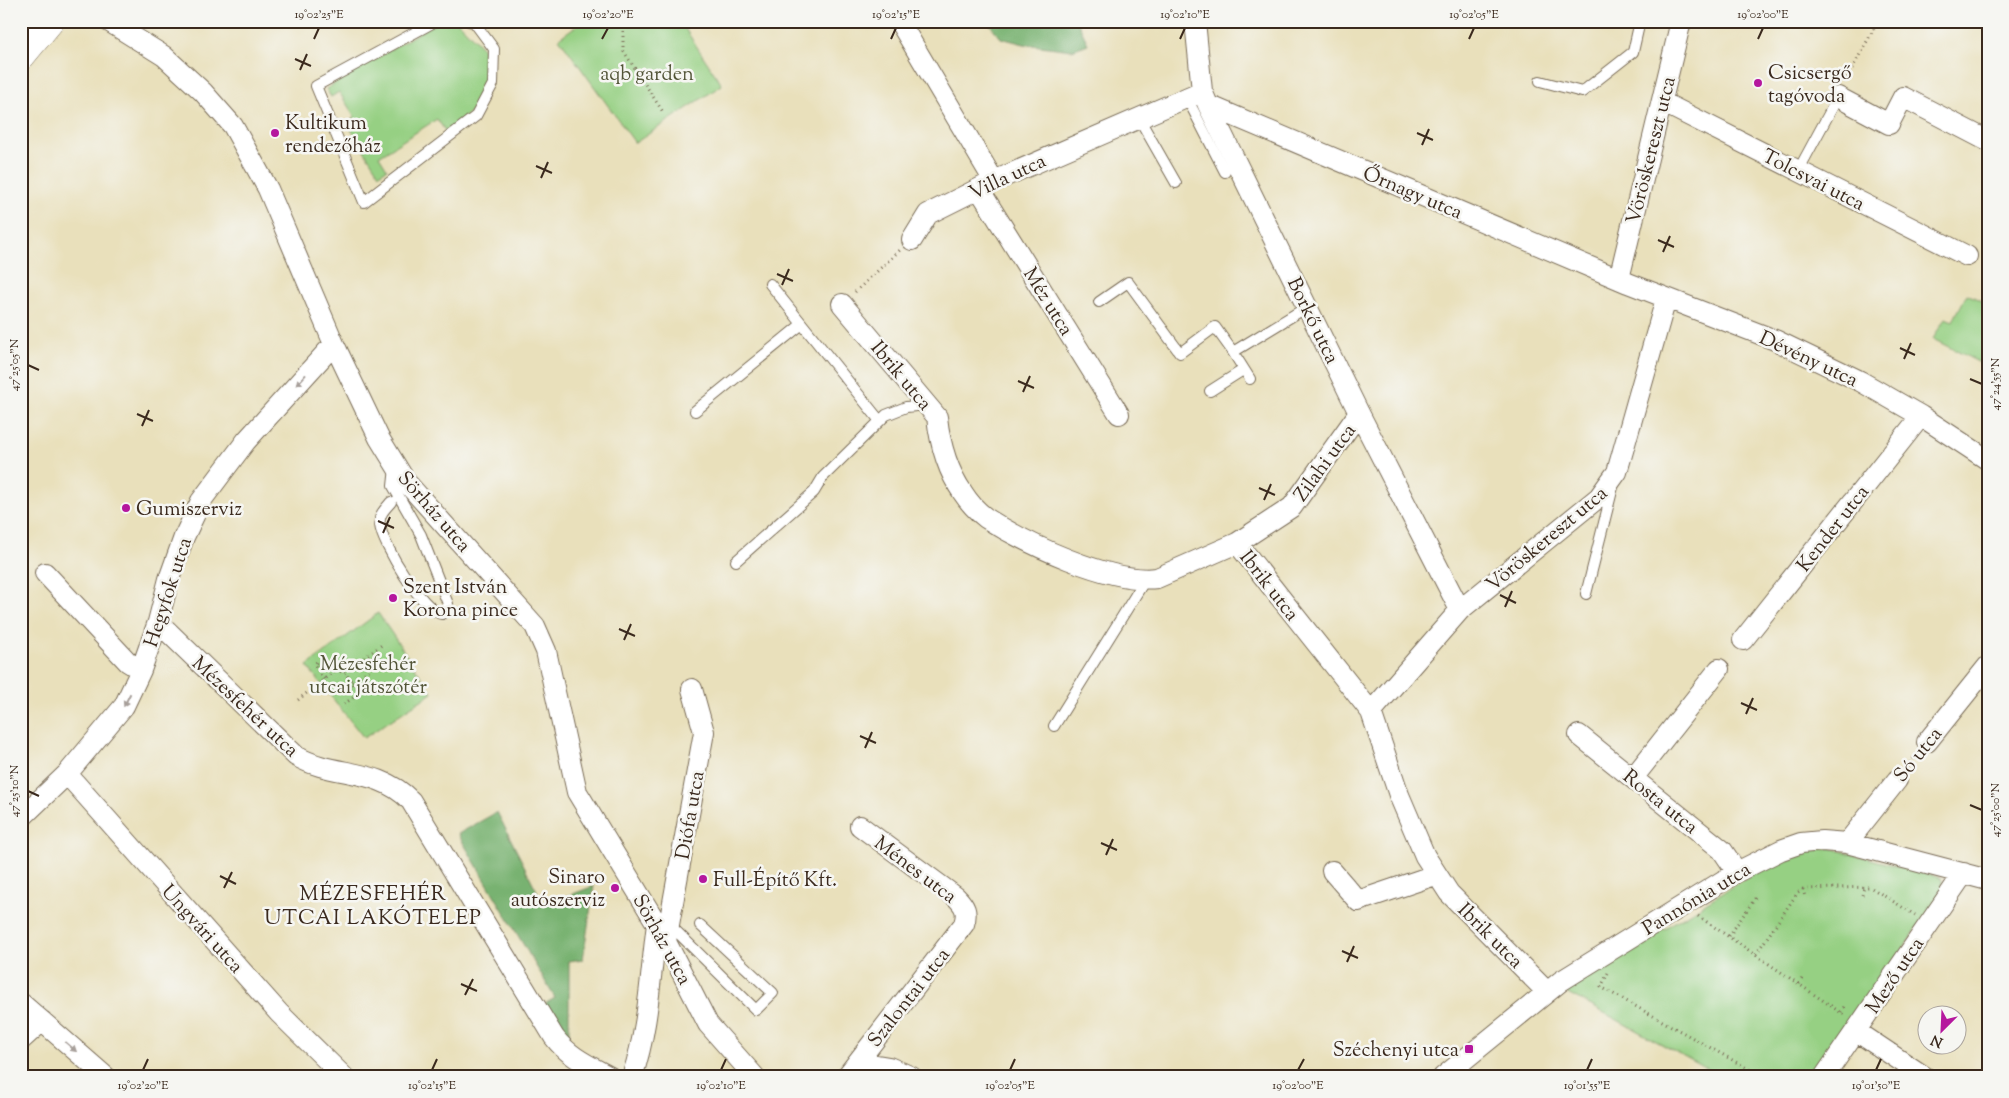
<svg xmlns="http://www.w3.org/2000/svg" width="2009" height="1098" font-family="'Sorts Mill Goudy',serif">
<style>
.green{fill:#96d083;stroke:#687d50}
.forest{fill:#78b271;stroke:#5a6e48}
.lines{fill:none;stroke-linecap:round;stroke-linejoin:round}
.lane-casing{stroke:#786a55;stroke-width:12}
.street-casing{stroke:#786a55;stroke-width:22}
.secondary-casing{stroke:#786a55;stroke-width:29}
.path{stroke:#786a55;stroke-width:3;stroke-dasharray:1 4;stroke-linecap:butt}
.lane{stroke:#fff;stroke-width:10}
.street{stroke:#fff;stroke-width:20}
.secondary{stroke:#fff;stroke-width:28}
.oneway{fill:#a79f9a}
.ticks{fill:none;stroke:#3b2a1e;stroke-width:2}
.poi-dot{fill:#b5179e;stroke:#f6f6f2;stroke-width:2}
.labels{text-anchor:middle;stroke-width:5;stroke-linejoin:round;paint-order:stroke}
.poi-label{font-size:20px;fill:#3b2a1e;stroke:#f6f6f2;text-anchor:start}
.park-label{font-size:20px;fill:#525437;stroke:#f6f6f2}
.street-label{font-size:20px;fill:#3b2a1e;stroke:#f6f6f2}
.neighbourhood-label{font-size:21px;letter-spacing:1px;fill:#3b2a1e;stroke:#f6f6f2}
.neatline{fill:none;stroke:#3b2a1e;stroke-width:2}
.ticks-label{font-size:12px;text-anchor:middle;fill:#3b2a1e}
</style>
<rect width="100%" height="100%" fill="#f6f6f2"/>
<filter id="ink" filterUnits="userSpaceOnUse"><feTurbulence type="fractalNoise" baseFrequency=".02" numOctaves="2"/><feDisplacementMap in="SourceGraphic" scale="10" xChannelSelector="R" yChannelSelector="G"/><feConvolveMatrix kernelMatrix="1 2 1 2 8 2 1 2 1" color-interpolation-filters="sRGB"/></filter>
<filter id="wash" filterUnits="userSpaceOnUse"><feTurbulence type="fractalNoise" baseFrequency=".0096" numOctaves="4" result="noise"/><feDisplacementMap in="SourceGraphic" scale="20" xChannelSelector="R" yChannelSelector="G"/><feGaussianBlur stdDeviation="1.12" result="paint"/><feColorMatrix in="noise" values="0 0 0 0 0 0 0 0 0 0 0 0 0 0 0 0 0 1.4 0 .05"/><feComposite in="paint" operator="in"/></filter>
<g filter="url(#wash)">
<rect width="100%" height="100%" fill="#e9e0bb"/>
<!-- green -->
<path class="green" d="M438 21H457L483 48 489 80 471 112 446 132 437 119 379 156 387 169 379 174 347 123 355 117 339 92 331 97 326 89Z
M583 21H680L722 85 635 143 559 38Z
M1967 294 1988 304V367L1933 339 1945 318 1953 321Z
M378 613 432 693 364 738 307 666Z
M1830 848 1941 878 1944 889 1815 1077H1722L1564 991 1757 871 1798 853Z"/>
<!-- forest -->
<path class="forest" d="M987 21H1077L1088 44 1072 50 1024 44 1001 38Z
M497 812 544 905 594 886 583 959 569 961V1039H563L543 1005 555 998 458 834Z"/>
</g>
<g filter="url(#ink)">
<g class="lines">
<!-- lane casing -->
<g class="lane-casing">
<path id="lane" d="M436 21 316 86 364 202 476 116 493 84 494 49 474 22 469 21
M1540 81 1582 92 1633 52 1640 21
M1187 98 1225 172
M1140 120 1176 183
M1798 171 1838 97
M770 284 880 421
M1099 302 1128 282 1180 353 1215 327 1233 352
M1250 379 1233 352 1307 307
M1210 391 1243 370
M695 411 802 324
M391 502C385 509 378 515 380 525 382 545 423 611 442 614L447 611 448 604 421 535 393 486 395 468
M736 561 814 492 823 477 886 415 906 407 927 405
M1586 594 1613 487
M1054 726 1145 580
M669 924 756 1010 773 993 700 925"/>
</g>
<!-- street casing -->
<g class="street-casing">
<path id="street" d="M108 21 164 56 203 92 233 126 268 189 334 344 379 438 406 482 535 626 546 651 577 792 657 924 708 1024 755 1077
M899 21 994 181
M1195 21 1202 91 1208 105 1359 413 1460 610
M1838 97 1889 124 1903 97 1988 141
M1662 102 1967 256
M1208 105 1628 283 1775 340 1860 381 1921 416 1988 460
M979 189 1119 414
M912 240 928 214 994 181 1202 91
M1619 279 1681 21
M842 304 937 417C940 444 947 470 963 493 968 501 978 512 986 518 1025 543 1111 584 1157 578L1237 543 1292 507 1359 413
M1237 543 1371 712 1399 795 1425 856 1449 893 1546 991
M45 573 128 662 141 670
M158 622 296 756C334 778 377 766 411 801L554 1037C568 1056 588 1065 610 1077
M1743 640 1921 416
M1371 712 1460 610 1599 497 1617 472 1666 299
M1579 735 1722 850 1737 872
M1927 742 1988 666
M67 774 279 1013 344 1077
M1633 778 1719 669
M21 818 67 774 124 706 141 670 158 622 169 579 184 537 201 501 246 441 334 344
M1847 843 1897 780
M1332 871 1358 901 1435 875
M666 941 704 732 692 689
M21 1003 106 1077
M1856 1031 1925 1077
M21 1040 42 1021
M859 1062 889 1067 912 1077
M632 1077C649 1027 650 976 657 924
M846 1077 964 924C968 912 965 906 956 897L860 826
M1443 1077 1561 981 1737 872 1781 850 1801 843 1822 841 1847 843 1988 880
M1824 1077 1964 873"/>
</g>
<!-- secondary casing -->
<g class="secondary-casing">
<path id="secondary" d="M21 56 50 21"/>
</g>
<!-- path -->
<path class="path" d="M623 21V50L663 112
M1845 82 1878 21
M21 83 26 77
M855 292 900 250
M324 679 314 664 317 662 326 671 334 664 343 674 383 644
M352 682 376 665
M298 700 338 668
M344 704 360 693 345 673
M1907 767 1917 754
M1803 889 1805 897
M1862 895 1864 888
M1698 916 1846 1016
M1729 936 1756 897
M1756 954 1798 892 1803 889 1870 887 1915 915
M1608 973 1601 987 1763 1077
M1799 984 1803 977
M1841 1012 1845 1005"/>
<!-- lane -->
<use href="#lane" class="lane"/>
<!-- street -->
<use href="#street" class="street"/>
<!-- secondary -->
<use href="#secondary" class="secondary"/>
</g>
<!-- one-way arrows -->
<defs><path id="oneway-solid" d="M-6-.8H1V-3.2L6.5 0L1 3.2V.8H-6Z" transform="scale(1.25)"/></defs>
<g class="oneway">
<use href="#oneway-solid" transform="translate(301 380) rotate(132)"/>
<use href="#oneway-solid" transform="translate(127 700) rotate(117)"/>
<use href="#oneway-solid" transform="translate(71 1047) rotate(41)"/>
</g>
</g>
<!-- ticks -->
<path class="ticks" d="M314 39 319 28M602 39 608 28M891 39 896 28M1180 39 1185 28M1469 39 1474 28M1758 39 1763 28M295 59 311 66M300 70 307 54M1417 133 1433 140M1422 145 1429 129M536 166 552 173M541 178 548 162M1658 240 1674 247M1663 252 1670 236M777 274 793 281M782 285 789 269M1900 348 1915 355M1904 359 1911 343M28 365 39 370M1970 379 1982 384M1018 381 1034 388M1023 392 1030 376M137 414 153 421M142 426 149 410M1259 488 1275 495M1264 500 1271 484M378 521 394 528M383 533 390 517M1500 595 1516 603M1505 607 1512 591M619 629 635 636M624 640 631 624M1741 703 1757 710M1746 714 1753 698M860 736 876 743M865 748 872 732M28 791 39 796M1970 805 1982 810M1101 843 1117 850M1106 855 1113 839M220 876 236 884M224 888 232 872M1342 951 1358 958M1347 962 1354 946M461 984 477 991M465 995 473 979M143 1070 148 1059M432 1070 437 1059M721 1070 726 1059M1010 1070 1015 1059M1298 1070 1304 1059M1587 1070 1592 1059M1876 1070 1881 1059"/>
<!-- markers -->
<g class="poi-dot">
<circle cx="1758" cy="83" r="5"/>
<circle cx="275" cy="133" r="5"/>
<circle cx="126" cy="508" r="5"/>
<circle cx="393" cy="598" r="5"/>
<circle cx="703" cy="879" r="5"/>
<circle cx="615" cy="888" r="5"/>
<rect x="1464" y="1044" width="10" height="10" rx="2.5"/>
</g>
<g class="labels">
<!-- poi labels -->
<g class="poi-label">
<text x="1768" y="79">Csicsergő<tspan x="1768" dy="23">tagóvoda</tspan></text>
<text x="285" y="129">Kultikum<tspan x="285" dy="23">rendezőház</tspan></text>
<text x="136" y="515">Gumiszerviz</text>
<text x="403" y="593">Szent István<tspan x="403" dy="23">Korona pince</tspan></text>
<text x="605" y="883" text-anchor="end">Sinaro<tspan x="605" dy="23">autószerviz</tspan></text>
<text x="713" y="886">Full-Építő Kft.</text>
<text x="1459" y="1056" text-anchor="end">Széchenyi utca</text>
</g>
<!-- park labels -->
<g class="park-label">
<text x="647" y="80">aqb garden</text>
<text x="368" y="670">Mézesfehér<tspan x="368" dy="23">utcai játszótér</tspan></text>
</g>
<!-- street labels -->
<g class="street-label">
<text transform="translate(1650 150) rotate(-76)" y="7">Vöröskereszt utca</text>
<text transform="translate(1007 176) rotate(-25)" y="7">Villa utca</text>
<text transform="translate(1814 179) rotate(27)" y="7">Tolcsvai utca</text>
<text transform="translate(1413 192) rotate(23)" y="7">Őrnagy utca</text>
<text transform="translate(1049 301) rotate(58)" y="7">Méz utca</text>
<text transform="translate(1314 320) rotate(64)" y="7">Borkő utca</text>
<text transform="translate(1809 358) rotate(25)" y="7">Dévény utca</text>
<text transform="translate(902 375) rotate(50)" y="7">Ibrik utca</text>
<text transform="translate(1324 462) rotate(-54)" y="7">Zilahi utca</text>
<text transform="translate(435 511) rotate(49)" y="7">Sörház utca</text>
<text transform="translate(1832 528) rotate(-52)" y="7">Kender utca</text>
<text transform="translate(1546 538) rotate(-40)" y="7">Vöröskereszt utca</text>
<text transform="translate(1270 585) rotate(52)" y="7">Ibrik utca</text>
<text transform="translate(167 592) rotate(-72)" y="7">Hegyfok utca</text>
<text transform="translate(246 706) rotate(43)" y="7">Mézesfehér utca</text>
<text transform="translate(1917 754) rotate(-51)" y="7">Só utca</text>
<text transform="translate(1661 801) rotate(39)" y="7">Rosta utca</text>
<text transform="translate(689 815) rotate(-80)" y="7">Diófa utca</text>
<text transform="translate(916 869) rotate(37)" y="7">Ménes utca</text>
<text transform="translate(1696 898) rotate(-31)" y="7">Pannónia utca</text>
<text transform="translate(203 928) rotate(48)" y="7">Ungvári utca</text>
<text transform="translate(1491 935) rotate(45)" y="7">Ibrik utca</text>
<text transform="translate(663 939) rotate(61)" y="7">Sörház utca</text>
<text transform="translate(1894 975) rotate(-56)" y="7">Mező utca</text>
<text transform="translate(908 997) rotate(-52)" y="7">Szalontai utca</text>
</g>
<!-- neighbourhood labels -->
<g class="neighbourhood-label">
<text x="373" y="900">MÉZESFEHÉR<tspan x="373" dy="24">UTCAI LAKÓTELEP</tspan></text>
</g>
</g>
<!-- margin -->
<rect width="2009" height="1098" fill="none" stroke="#f6f6f2" stroke-width="55"/>
<!-- north arrow -->
<g transform="translate(1942 1030) rotate(204)"><circle r="24" fill="#f6f6f2" stroke="#aba49d"/>
<path d="M0-4L9 19L0 12L-9 19Z" fill="#b5179e"/>
<text y="-8" font-size="14" font-weight="bold" text-anchor="middle" fill="#3b2a1e">N</text>
</g>
<rect x="28" y="28" width="1954" height="1042" class="neatline"/>
<g class="ticks-label">
<text x="319" y="18">19°02'25"E</text>
<text x="608" y="18">19°02'20"E</text>
<text x="896" y="18">19°02'15"E</text>
<text x="1185" y="18">19°02'10"E</text>
<text x="1474" y="18">19°02'05"E</text>
<text x="1763" y="18">19°02'00"E</text>
<text transform="translate(14 365) rotate(-90)" y="4">47°25'05"N</text>
<text transform="translate(1995 384) rotate(-90)" y="4">47°24'55"N</text>
<text transform="translate(14 791) rotate(-90)" y="4">47°25'10"N</text>
<text transform="translate(1995 810) rotate(-90)" y="4">47°25'00"N</text>
<text x="143" y="1089">19°02'20"E</text>
<text x="432" y="1089">19°02'15"E</text>
<text x="721" y="1089">19°02'10"E</text>
<text x="1010" y="1089">19°02'05"E</text>
<text x="1298" y="1089">19°02'00"E</text>
<text x="1587" y="1089">19°01'55"E</text>
<text x="1876" y="1089">19°01'50"E</text>
</g>
</svg>
